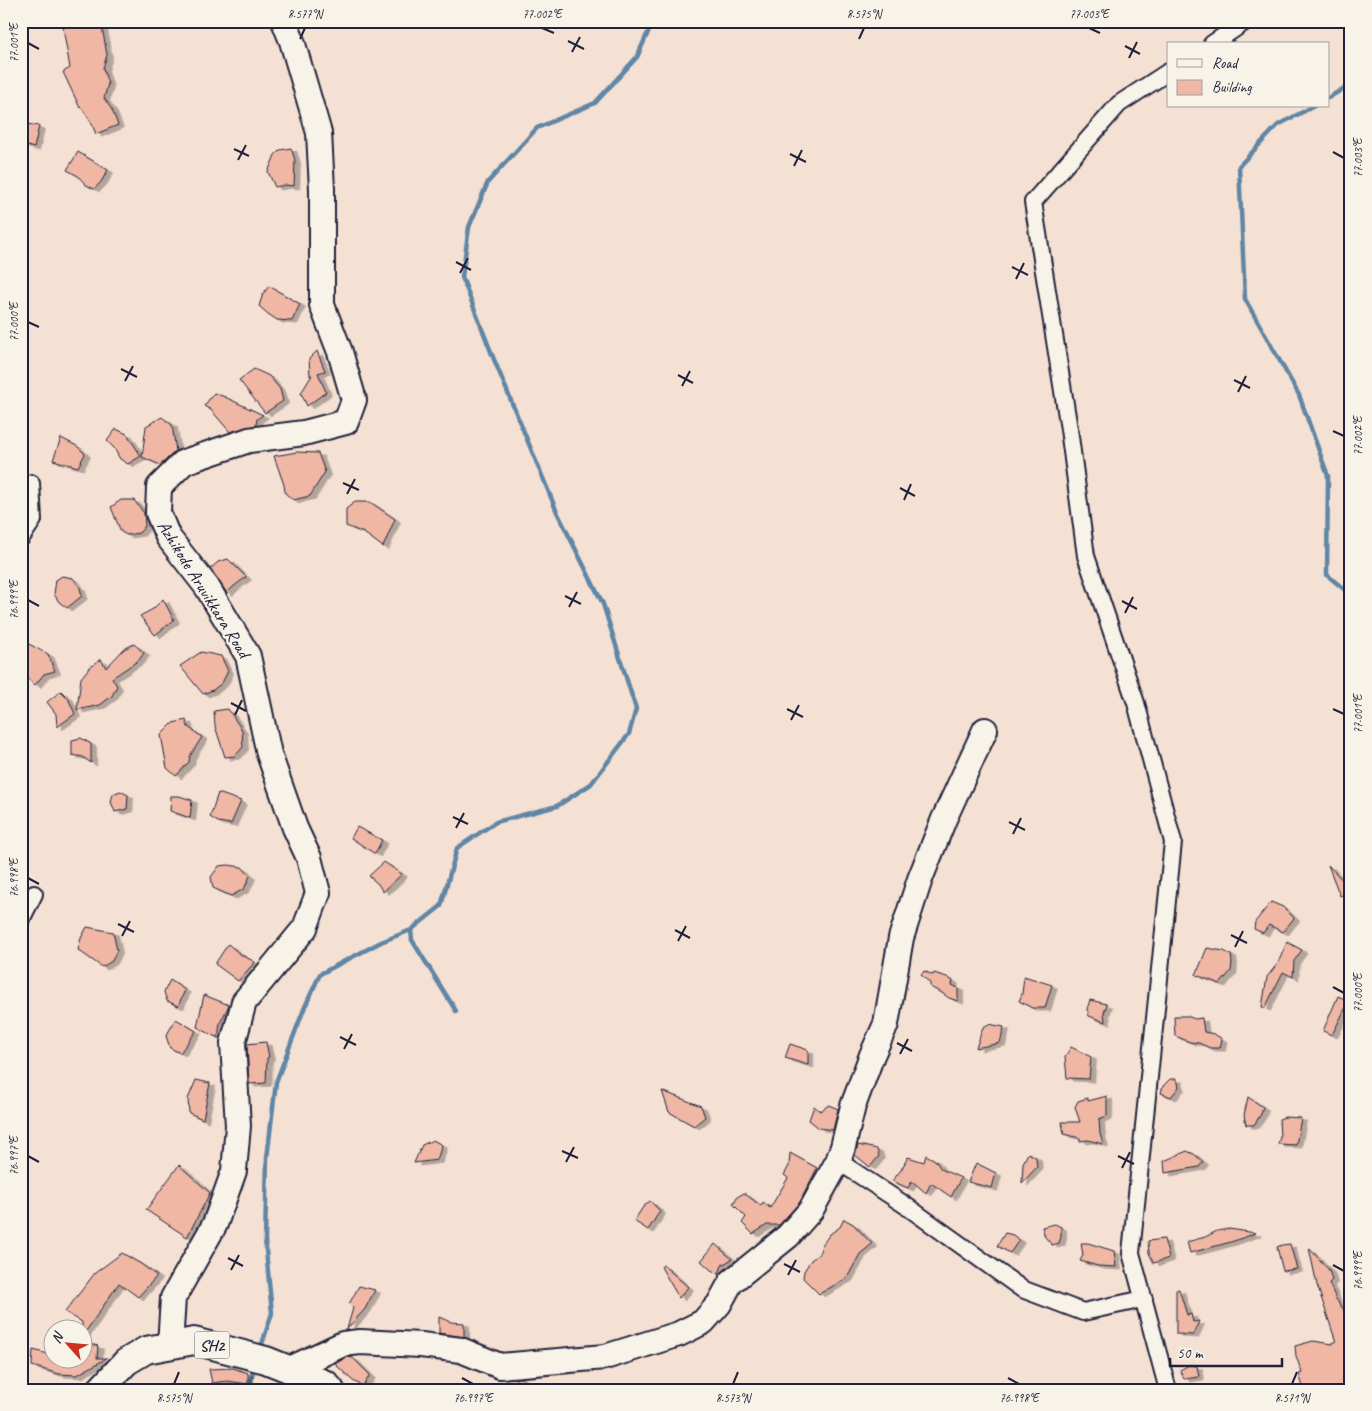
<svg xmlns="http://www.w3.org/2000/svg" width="1372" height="1411" font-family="Caveat,sans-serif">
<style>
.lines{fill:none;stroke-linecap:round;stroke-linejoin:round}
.stream{stroke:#6186a5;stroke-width:4.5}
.building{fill:#efb7a4;stroke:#22223b;filter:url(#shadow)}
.street-casing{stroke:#22223b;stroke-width:20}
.secondary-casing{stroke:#22223b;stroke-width:28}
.primary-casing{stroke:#22223b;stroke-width:30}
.street{stroke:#f7f3e8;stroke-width:16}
.secondary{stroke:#f7f3e8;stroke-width:24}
.primary{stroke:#f7f3e8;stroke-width:26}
.ticks{fill:none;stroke:#22223b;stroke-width:2}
.labels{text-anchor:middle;stroke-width:4.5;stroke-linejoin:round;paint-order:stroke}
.shield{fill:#f7f3e8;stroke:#62616f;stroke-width:1}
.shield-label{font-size:16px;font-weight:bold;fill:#22223b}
.street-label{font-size:18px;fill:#22223b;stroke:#f7f3e8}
.neatline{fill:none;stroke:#22223b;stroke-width:2}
.ticks-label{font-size:12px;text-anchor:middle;fill:#22223b}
</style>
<defs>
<filter id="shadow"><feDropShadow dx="5.5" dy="3" stdDeviation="0" flood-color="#0004"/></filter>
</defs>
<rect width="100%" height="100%" fill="#f5e1d4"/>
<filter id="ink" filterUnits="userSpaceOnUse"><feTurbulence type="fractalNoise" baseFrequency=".02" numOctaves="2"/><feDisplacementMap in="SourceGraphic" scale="10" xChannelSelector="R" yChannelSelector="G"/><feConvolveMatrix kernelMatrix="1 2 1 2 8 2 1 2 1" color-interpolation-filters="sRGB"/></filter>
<g filter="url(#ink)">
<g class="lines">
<!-- stream -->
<path class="stream" d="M1328 98 1351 84
M1314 106 1278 125 1239 166 1245 299 1299 395 1328 476 1327 575 1351 595
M411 930 441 906 457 848 496 822 557 806 591 784 629 734 636 709 603 604 557 512 493 357 462 277 469 227 488 182 537 128 595 103 637 57 653 21
M262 1344 272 1313 265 1240 267 1158 276 1082 304 1009 320 974 381 942 411 930 412 940 456 1011
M236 1390 240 1387 250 1386 253 1371"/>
</g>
<!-- building -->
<path class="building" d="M76 21H101L107 55 103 68 108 84 104 98 112 110 118 125 96 134 91 122 81 107 80 108 63 72 70 68 63 28Z
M21 123 39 126 34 148 21 144Z
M291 148 295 160 294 186 286 185 275 187 268 172 275 155 280 150Z
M78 152 108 170 101 182 94 189 86 185 78 176 67 170Z
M269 286 300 304 292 321 277 320 268 314 259 306 263 294Z
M317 351 325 371 318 373 326 392 307 406 301 393 312 375 310 376 309 359Z
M254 369 269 376 280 389 283 401 265 413 239 380Z
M214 393 225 397 263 415 257 419 256 425 230 432 211 410 204 406Z
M162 417 172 425 176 451 160 465 142 457 146 426Z
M116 429 127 434 141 456 128 464 120 459 114 448 107 441Z
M61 438 77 446 85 454 78 467 53 460Z
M297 452 318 453 325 472 310 496 293 500 285 493 284 485 274 456Z
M121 500H134L144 513 145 526 139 533 127 535 121 532 111 507Z
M355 502H370L395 519 383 547 364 533 346 526V509Z
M228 559 246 577 233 587 227 593 210 569 218 562Z
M62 576 73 578 80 588 82 596 67 608 59 602 54 594 56 580Z
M163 599 174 620 155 635 140 616 153 609Z
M21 640 48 654 55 671 44 674 35 685 26 677 21 667Z
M134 644 144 653 139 660 112 678 117 686 112 696 100 705 77 710 81 678 89 668 101 659 106 668 124 649Z
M201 652 221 656 228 671 222 683 213 690 203 694 180 666Z
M61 691 68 698 75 714 57 727 56 714 47 702Z
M228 709 242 730 243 747 235 756 225 757 215 726 214 711Z
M186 720 188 727 202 737 190 756 189 762 176 776 167 768 161 735 173 723Z
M81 738 91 744V763L83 757 72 755V740Z
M120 791 128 795 127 809 115 812 111 802 113 794Z
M218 793 241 801 231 824 218 822 210 817Z
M171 796H179L192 800 190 818 170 811Z
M357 827 382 840 375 854 351 838Z
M384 862 402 874 383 892 378 884 369 876Z
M228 865 242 867 250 876 244 889 231 896 213 888 211 877 219 866Z
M1328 865 1351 889V892L1340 896Z
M1271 902 1283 907 1294 918 1283 932 1269 925 1263 933 1254 929 1255 922Z
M87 927 113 932 117 950 112 961 102 967 78 950 81 938Z
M1287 942 1302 950 1294 961 1293 977 1283 972 1265 1008 1262 1007 1267 977 1278 963Z
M228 944 240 954 255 962 238 981 215 964Z
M1207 948 1224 951 1231 955 1232 962 1231 971 1220 984 1196 975Z
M924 971 933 975 934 973 947 977 953 981 952 985 958 988V1001L949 998 942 993 930 987V983L921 975Z
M1024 976 1052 985 1045 1008H1032L1019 1001 1022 994Z
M170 980 185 990 178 1006 167 1001 164 992Z
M204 995 229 1005 220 1023 218 1038 197 1027Z
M1338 996 1349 1001 1332 1035 1323 1031Z
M1090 1000 1107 1004 1104 1013 1105 1022 1089 1016 1087 1009Z
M1174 1016H1187L1195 1019 1202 1018 1204 1032 1214 1034 1222 1039 1220 1048H1210L1199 1043 1190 1042 1175 1036Z
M176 1019 196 1031 180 1053 170 1048 166 1036Z
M989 1024 1004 1027 1000 1043 976 1048 983 1027Z
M266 1042 269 1057 267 1058 266 1083 249 1084 247 1044Z
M790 1044 808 1050V1065L785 1058Z
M1071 1047 1091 1057 1089 1079 1067 1078 1065 1057Z
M1170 1079H1177L1179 1087 1171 1097 1161 1093 1163 1086Z
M196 1080 210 1083 203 1119 189 1113 188 1099Z
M662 1091 701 1106 705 1117 694 1126 669 1112Z
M1107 1096V1116L1099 1119 1100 1134 1103 1144 1088 1140 1080 1141V1138L1064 1134 1062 1122H1080L1075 1107 1078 1101 1088 1098V1101Z
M1248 1097 1263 1107 1261 1114 1254 1125H1246L1244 1115Z
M829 1105 838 1109 833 1130 819 1128 809 1120 814 1106 820 1111Z
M1285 1117 1301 1118 1296 1145 1278 1144 1280 1137 1279 1119Z
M433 1140 442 1145 437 1160 414 1163 422 1145Z
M858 1145 877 1149 879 1156 870 1167 855 1155Z
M1187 1151 1194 1154 1203 1162 1199 1167 1165 1173 1164 1161Z
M790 1153 817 1168 800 1202 779 1225H767L753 1234 742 1223 746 1217 733 1204 737 1197 744 1193 761 1206 763 1202 770 1208 788 1178 784 1175 789 1166Z
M1028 1153 1036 1157 1037 1167 1022 1183 1023 1163Z
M926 1155 935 1160 941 1169 961 1178 951 1197 931 1183 926 1193 912 1181 908 1188 892 1181 901 1170 908 1157 924 1162Z
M976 1163 996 1173 992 1188 968 1182Z
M179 1165 210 1193 187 1237 146 1210Z
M650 1201 660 1211 648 1230 634 1221 643 1207Z
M844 1219 853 1224 872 1244 860 1254 847 1278 819 1294 803 1278 804 1271 811 1260 819 1254 822 1245 830 1234 840 1227Z
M1055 1224 1061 1227V1237L1059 1243 1052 1245 1045 1237 1042 1227Z
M1229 1229 1256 1233 1231 1242 1190 1253 1187 1242 1205 1237 1217 1231Z
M1005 1233 1013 1235 1019 1240 1010 1253 997 1246Z
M1164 1239 1169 1258 1154 1263 1149 1253 1148 1241Z
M1081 1243H1088L1114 1251 1116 1267 1098 1266 1080 1261 1083 1255Z
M715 1244 732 1259 722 1265 719 1274 711 1270 701 1261Z
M1290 1244 1297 1269 1283 1271 1277 1247 1282 1245Z
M1309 1248 1329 1270 1332 1280 1329 1283 1336 1299 1351 1320V1390H1304L1299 1374 1302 1373 1296 1356 1295 1346 1313 1341 1333 1344V1342H1336L1317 1285Z
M122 1253 141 1264 157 1276 138 1297 119 1283 82 1337V1322L65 1312 95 1273Z
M663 1265 688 1287 679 1298 661 1267Z
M359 1286 375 1290 365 1309 347 1329 353 1308 349 1304Z
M1179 1289 1187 1315 1191 1314 1193 1322 1199 1321 1193 1335 1176 1334V1290Z
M439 1317 451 1322 464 1323V1337L439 1333Z
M82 1342 98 1346 97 1358H107L77 1375 59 1374 32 1366 33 1350 52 1355V1358H82Z
M347 1357 353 1358 370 1375 363 1386 353 1381 335 1364Z
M1189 1365 1197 1366 1199 1377 1184 1379 1180 1370Z
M233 1368 248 1373V1384L227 1381 212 1383 209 1369Z
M516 1378H521L545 1390H512Z"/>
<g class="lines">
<!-- street casing -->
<g class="street-casing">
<path id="street" d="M1212 44 1246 21
M1168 72 1119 104 1033 202 1069 429 1086 556 1136 703 1173 842 1131 1253 1168 1390
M21 538 33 520 31 483
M21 920 34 894
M838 1161 905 1205 1022 1289 1083 1312 1144 1299"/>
</g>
<!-- secondary casing -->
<g class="secondary-casing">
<path id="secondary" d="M170 1345 173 1298 215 1224 234 1171 238 1126 233 1043 244 1002 305 928 318 893 309 858 295 828 269 754 248 656 207 587 168 537 158 513 159 487 184 462 249 440 304 433 346 422 354 400 340 352 322 305V189L319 133 292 41 284 21
M290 1369 343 1344 360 1342 421 1345 461 1350 500 1366 605 1357 679 1334 703 1322 719 1304 731 1282 788 1236 811 1210 838 1161 843 1147 853 1106 872 1055 886 1024 901 938 920 879 944 819 985 730"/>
</g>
<!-- primary casing -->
<g class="primary-casing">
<path id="primary" d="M100 1390 126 1362 146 1350 194 1341 266 1360 326 1384 331 1390"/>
</g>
<!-- street -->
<use href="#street" class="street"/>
<!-- secondary -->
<use href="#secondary" class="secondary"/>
<!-- primary -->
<use href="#primary" class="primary"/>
</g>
</g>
<!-- ticks -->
<path class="ticks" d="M542 28 554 33M1089 28 1100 33M300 39 305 28M859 39 864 28M568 41 584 49M28 43 39 49M1125 46 1140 54M572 52 580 37M1129 58 1137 42M234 149 249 156M1333 152 1344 158M790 154 806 162M238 160 246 145M794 166 802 150M456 262 471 270M1012 267 1028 275M460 273 468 258M1016 279 1024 263M28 322 39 327M121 369 137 377M678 375 693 383M1234 380 1250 388M125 381 133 366M682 386 690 371M1238 392 1246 376M1333 431 1344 436M343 483 359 490M900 488 915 496M347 494 355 479M904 500 911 484M565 596 581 604M28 600 39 606M1122 601 1137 609M569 607 577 592M1125 613 1133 597M231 703 246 711M787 709 803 717M1333 709 1344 714M235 715 242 700M791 720 799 705M453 817 468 824M1009 822 1025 830M456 828 464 813M1013 834 1021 818M28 878 39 884M118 924 134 932M675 930 690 938M1231 935 1247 943M122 936 130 921M678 941 686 926M1235 947 1243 931M1333 987 1344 993M340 1037 356 1045M897 1043 912 1051M344 1049 352 1034M900 1054 908 1039M562 1151 578 1158M28 1156 39 1162M1118 1156 1134 1164M566 1162 574 1147M1122 1168 1130 1152M228 1258 243 1266M784 1264 800 1272M1333 1265 1344 1271M231 1270 239 1255M788 1275 796 1260M462 1378 473 1384M1008 1378 1019 1384M174 1384 179 1372M733 1384 738 1372M1292 1384 1297 1372"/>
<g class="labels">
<!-- shield labels -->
<rect class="shield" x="194.5" y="1331.5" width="35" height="27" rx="4"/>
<g class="shield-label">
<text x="212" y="1351">SH2</text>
</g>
<!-- street labels -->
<g class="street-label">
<text transform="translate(204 589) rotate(58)" y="6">Azhikode Aruvikkara Road</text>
</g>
</g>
<!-- margin -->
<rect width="1372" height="1411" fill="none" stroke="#f7f3e8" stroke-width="55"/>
<!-- legend -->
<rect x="1167" y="42" width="162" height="65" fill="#f7f3e8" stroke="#a29fa3"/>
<rect x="1177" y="59" width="25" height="8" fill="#f7f3e8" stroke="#a29fa3"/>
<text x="1212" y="68" font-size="15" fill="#22223b">Road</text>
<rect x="1177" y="80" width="25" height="15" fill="#efb7a4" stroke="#a29fa3"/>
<text x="1212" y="92" font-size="15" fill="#22223b">Building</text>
<!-- north arrow -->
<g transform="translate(68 1344) rotate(297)"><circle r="24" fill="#f7f3e8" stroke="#a29fa3"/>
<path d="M0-4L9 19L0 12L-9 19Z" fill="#c8321e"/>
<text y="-8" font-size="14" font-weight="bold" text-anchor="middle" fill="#22223b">N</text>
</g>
<!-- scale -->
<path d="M1170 1358v8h112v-8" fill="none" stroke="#22223b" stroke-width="2.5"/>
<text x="1177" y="1358" font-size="15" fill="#22223b" stroke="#f7f3e8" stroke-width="4" paint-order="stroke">50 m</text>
<rect x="28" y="28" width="1316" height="1356" class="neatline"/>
<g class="ticks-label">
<text x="305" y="18">8.577°N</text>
<text x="542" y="18">77.002°E</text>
<text x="864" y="18">8.575°N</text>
<text x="1089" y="18">77.003°E</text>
<text transform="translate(14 43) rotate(-90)" y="4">77.001°E</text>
<text transform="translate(1358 158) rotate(-90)" y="4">77.003°E</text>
<text transform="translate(14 322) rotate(-90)" y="4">77.000°E</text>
<text transform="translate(1358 436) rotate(-90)" y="4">77.002°E</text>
<text transform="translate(14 600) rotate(-90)" y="4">76.999°E</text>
<text transform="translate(1358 714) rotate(-90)" y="4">77.001°E</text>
<text transform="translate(14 878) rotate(-90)" y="4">76.998°E</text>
<text transform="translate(1358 993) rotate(-90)" y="4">77.000°E</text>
<text transform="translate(14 1156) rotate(-90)" y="4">76.997°E</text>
<text transform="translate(1358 1271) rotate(-90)" y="4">76.999°E</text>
<text x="174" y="1402">8.575°N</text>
<text x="473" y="1402">76.997°E</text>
<text x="733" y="1402">8.573°N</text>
<text x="1019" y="1402">76.998°E</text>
<text x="1292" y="1402">8.571°N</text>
</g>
</svg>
